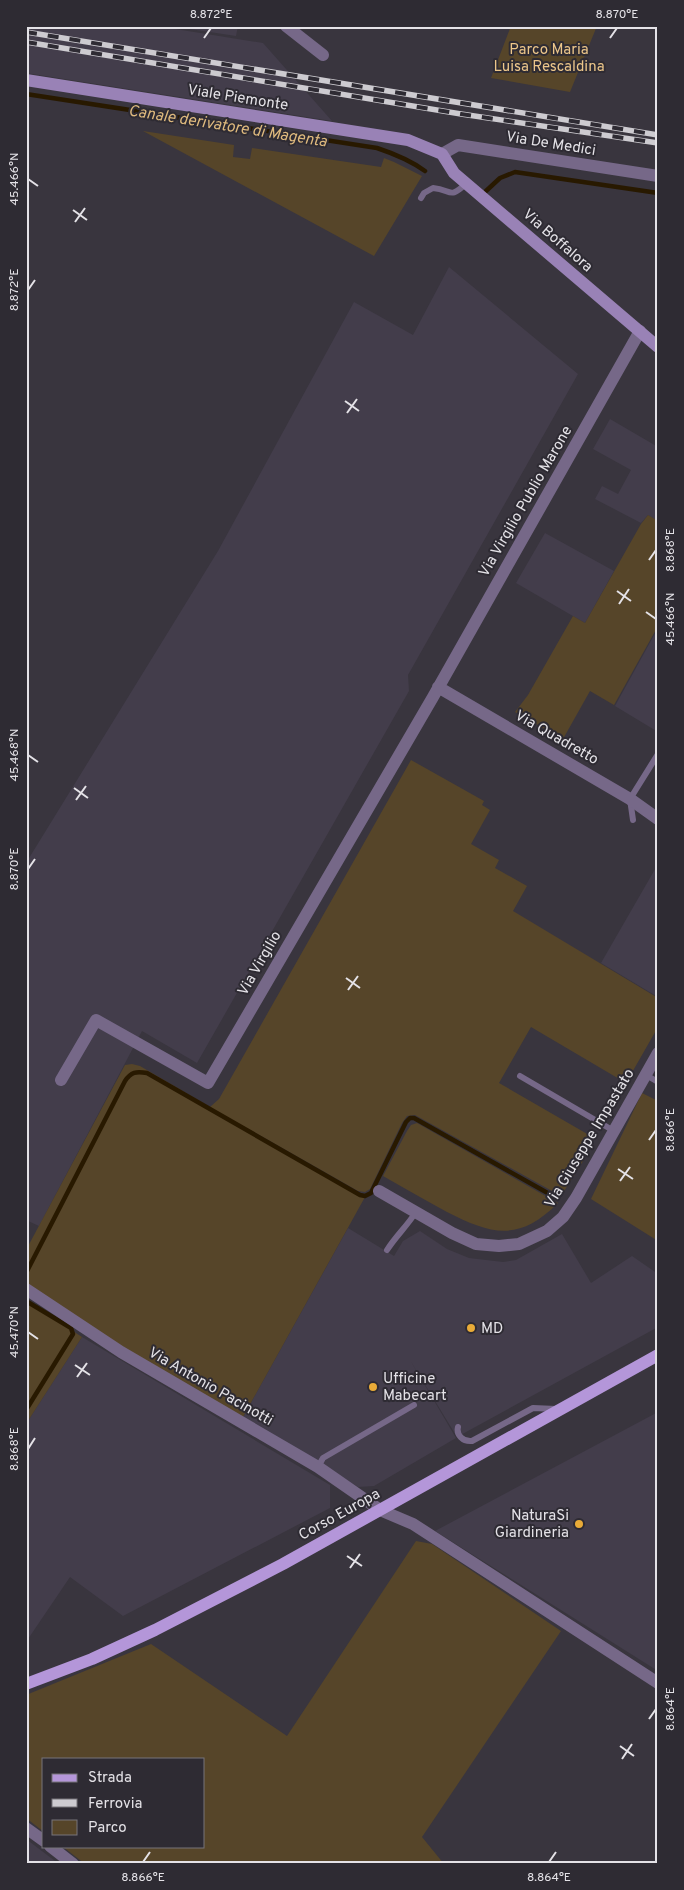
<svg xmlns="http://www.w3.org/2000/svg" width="684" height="1890" font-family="Overpass,sans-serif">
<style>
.built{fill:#433d4b}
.green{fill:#564529}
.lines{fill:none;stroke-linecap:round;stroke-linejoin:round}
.stream{stroke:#281900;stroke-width:4.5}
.lane{stroke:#766888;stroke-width:6}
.street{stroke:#766888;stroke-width:12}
.secondary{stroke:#9982b6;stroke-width:12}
.primary{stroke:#b496d9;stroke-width:12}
.rail-casing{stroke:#cdcbd0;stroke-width:5.5}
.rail{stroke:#2e2b33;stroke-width:4;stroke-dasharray:11;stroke-linecap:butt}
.ticks{fill:none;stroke:#e4e2e7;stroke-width:2}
.poi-dot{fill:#e9ab38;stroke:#2e2b33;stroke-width:2}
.labels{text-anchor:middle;stroke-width:4;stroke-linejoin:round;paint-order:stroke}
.park-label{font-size:15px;fill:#ecc68a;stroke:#2e2b33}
.street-label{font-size:15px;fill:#e4e2e7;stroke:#2e2b33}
.poi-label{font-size:15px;fill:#e4e2e7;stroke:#2e2b33;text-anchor:start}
.water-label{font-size:16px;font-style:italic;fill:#dfba7e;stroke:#2e2b33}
.neatline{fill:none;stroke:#e4e2e7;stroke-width:2}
.ticks-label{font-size:12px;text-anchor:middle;fill:#e4e2e7}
</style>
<rect width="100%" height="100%" fill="#39353e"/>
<!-- built -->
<path class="built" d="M26 26H157L263 43 332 121 26 73Z
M170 26H238L236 36Z
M449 267 578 374 408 675 409 691 197 1063 142 1031 39 1226 26 1220V863L218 551 354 302 413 335Z
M610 419 658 447 657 521 648 515 641 523 595 499 602 486 618 494 631 470 593 449Z
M545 533 614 571 585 623 516 583Z
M658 628V732L615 706Z
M658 864V997L601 963Z
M348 1228 394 1256 403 1241 420 1231 447 1249 469 1258 503 1262 516 1260 562 1234 591 1283 632 1256 658 1274V1327L457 1437 410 1360 456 1438 374 1486 358 1487 243 1417Z
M82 1337 330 1485V1508L123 1616 70 1577 26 1642V1424Z
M658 1412V1671L435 1531Z
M26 1839 59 1864H26Z"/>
<!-- green -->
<path class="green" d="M511 26H597L570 92 491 78Z
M143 131 234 145 233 157 250 159 252 148 381 167 384 158 394 162 422 176 374 256Z
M648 515 658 521V626L614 705 590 691 563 739 515 712 528 695 573 616 585 623 641 524Z
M411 760 484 801 482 805 490 810 471 844 499 860 495 868 527 886 513 911 658 998 656 1020 658 1027 626 1083 531 1027 499 1083 589 1135 579 1154 585 1158 561 1196 415 1115 407 1116 402 1123 370 1189 365 1192 358 1191 245 1127 365 1197 243 1417 117 1345 26 1287V1250L125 1065 132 1064 140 1066 210 1107 219 1099Z
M642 1093 658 1101V1241L591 1199Z
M417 1123 558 1203C519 1242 492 1235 447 1212 425 1200 404 1188 383 1176L407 1131 411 1125Z
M26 1300 82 1337 26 1424Z
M416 1541 432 1544 561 1631 422 1837 444 1864H85L62 1846H204V1759H44V1832L26 1818V1695L151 1644 287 1736Z"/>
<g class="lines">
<!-- stream -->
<path class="stream" d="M26 94 377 148C395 154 410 160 425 171
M486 191 500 178 515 172 658 193
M26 1273 125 1081C131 1072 136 1071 147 1073L360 1195 365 1196 371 1193 406 1122 410 1118H414L553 1196
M26 1301 71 1328 73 1334 26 1410"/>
<!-- lane -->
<path class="lane" d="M421 198 424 193 433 188C453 190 448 200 467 183
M633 820 630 799 658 754
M646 1075 658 1082
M520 1076 614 1131
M387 1250C396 1236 407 1226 416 1212
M458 1427C456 1435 463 1442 472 1441L533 1408 556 1409
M318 1467 323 1458 414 1405"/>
<!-- street -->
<path class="street" d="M286 26 323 55
M442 154 458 145 658 176
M438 687 630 799 658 819
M61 1080 96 1020 208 1083 433 697 640 331
M379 1191 452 1233 476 1244 499 1246 519 1244 547 1231 563 1217 576 1198 658 1053
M26 1289 121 1352 318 1467 380 1510 413 1524 658 1683
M26 1828 44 1841
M50 1846 73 1864"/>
<!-- secondary -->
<path class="secondary" d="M26 80 408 140 442 154 454 173 658 347"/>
<!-- primary -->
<path class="primary" d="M26 1684 92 1659 155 1630 283 1564 658 1355"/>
<!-- rail casing -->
<g class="rail-casing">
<path id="rail" d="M26 32 658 135
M26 42 461 114 658 143"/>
</g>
<!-- rail -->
<use href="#rail" class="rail"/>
</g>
<!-- ticks -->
<path class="ticks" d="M204 38 211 28M610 38 617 28M28 179 38 186M73 210 87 220M75 222 85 208M28 290 35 280M345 401 359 411M347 413 357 399M649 560 656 550M617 591 631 601M619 604 629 589M646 612 656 619M28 755 38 762M74 788 88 798M76 800 86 786M28 869 35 859M346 978 360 988M348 990 358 976M649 1140 656 1130M618 1169 633 1179M620 1181 630 1167M28 1332 38 1339M75 1365 90 1375M77 1377 87 1363M28 1449 35 1438M347 1556 362 1566M350 1568 360 1554M649 1719 656 1709M620 1746 634 1756M622 1759 632 1744M143 1862 150 1852M549 1862 556 1852"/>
<!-- markers -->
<g class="poi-dot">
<circle cx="471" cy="1328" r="5"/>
<circle cx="373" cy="1387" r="5"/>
<circle cx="579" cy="1524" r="5"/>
</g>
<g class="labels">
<!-- park labels -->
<g class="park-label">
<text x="549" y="54">Parco Maria<tspan x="549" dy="17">Luisa Rescaldina</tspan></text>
</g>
<!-- street labels -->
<g class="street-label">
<text transform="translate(238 97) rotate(9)" y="5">Viale Piemonte</text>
<text transform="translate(551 143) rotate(9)" y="5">Via De Medici</text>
<text transform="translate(558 240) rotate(41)" y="5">Via Boffalora</text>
<text transform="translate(525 501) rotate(-60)" y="5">Via Virgilio Publio Marone</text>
<text transform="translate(557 737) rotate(30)" y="5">Via Quadretto</text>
<text transform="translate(259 963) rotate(-60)" y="5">Via Virgilio</text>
<text transform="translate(589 1138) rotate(-59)" y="5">Via Giuseppe Impastato</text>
<text transform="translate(211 1386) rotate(30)" y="5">Via Antonio Pacinotti</text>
<text transform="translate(339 1514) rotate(-29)" y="5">Corso Europa</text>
</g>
<!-- poi labels -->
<g class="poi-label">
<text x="481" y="1333">MD</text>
<text x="383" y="1383">Ufficine<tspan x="383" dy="17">Mabecart</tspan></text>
<text x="569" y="1520" text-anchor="end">NaturaSi<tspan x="569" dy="17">Giardineria</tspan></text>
</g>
<!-- water labels -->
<g class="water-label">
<text transform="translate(228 125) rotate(9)" y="6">Canale derivatore di Magenta</text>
</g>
</g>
<!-- border -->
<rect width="684" height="1890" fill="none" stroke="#2e2b33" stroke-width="55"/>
<!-- legend -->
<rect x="42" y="1758" width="162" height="90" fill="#2e2b33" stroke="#77747b"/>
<rect x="52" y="1774" width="25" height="8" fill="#b496d9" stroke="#77747b"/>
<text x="88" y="1782" font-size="15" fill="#e4e2e7">Strada</text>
<rect x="52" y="1799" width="25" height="8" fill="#cdcbd0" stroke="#77747b"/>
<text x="88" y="1808" font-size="15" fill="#e4e2e7">Ferrovia</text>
<rect x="52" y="1820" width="25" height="15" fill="#564529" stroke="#77747b"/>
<text x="88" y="1832" font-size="15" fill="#e4e2e7">Parco</text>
<rect x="28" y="28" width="628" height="1834" class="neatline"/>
<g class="ticks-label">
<text x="211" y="18">8.872°E</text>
<text x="617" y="18">8.870°E</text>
<text transform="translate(14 179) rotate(-90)" y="4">45.466°N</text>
<text transform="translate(14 290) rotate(-90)" y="4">8.872°E</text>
<text transform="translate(670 550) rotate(-90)" y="4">8.868°E</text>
<text transform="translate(670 619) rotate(-90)" y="4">45.466°N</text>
<text transform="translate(14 755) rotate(-90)" y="4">45.468°N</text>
<text transform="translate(14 869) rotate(-90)" y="4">8.870°E</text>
<text transform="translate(670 1130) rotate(-90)" y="4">8.866°E</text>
<text transform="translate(14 1332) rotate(-90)" y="4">45.470°N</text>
<text transform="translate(14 1449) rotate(-90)" y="4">8.868°E</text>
<text transform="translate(670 1709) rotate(-90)" y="4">8.864°E</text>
<text x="143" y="1881">8.866°E</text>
<text x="549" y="1881">8.864°E</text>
</g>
</svg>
